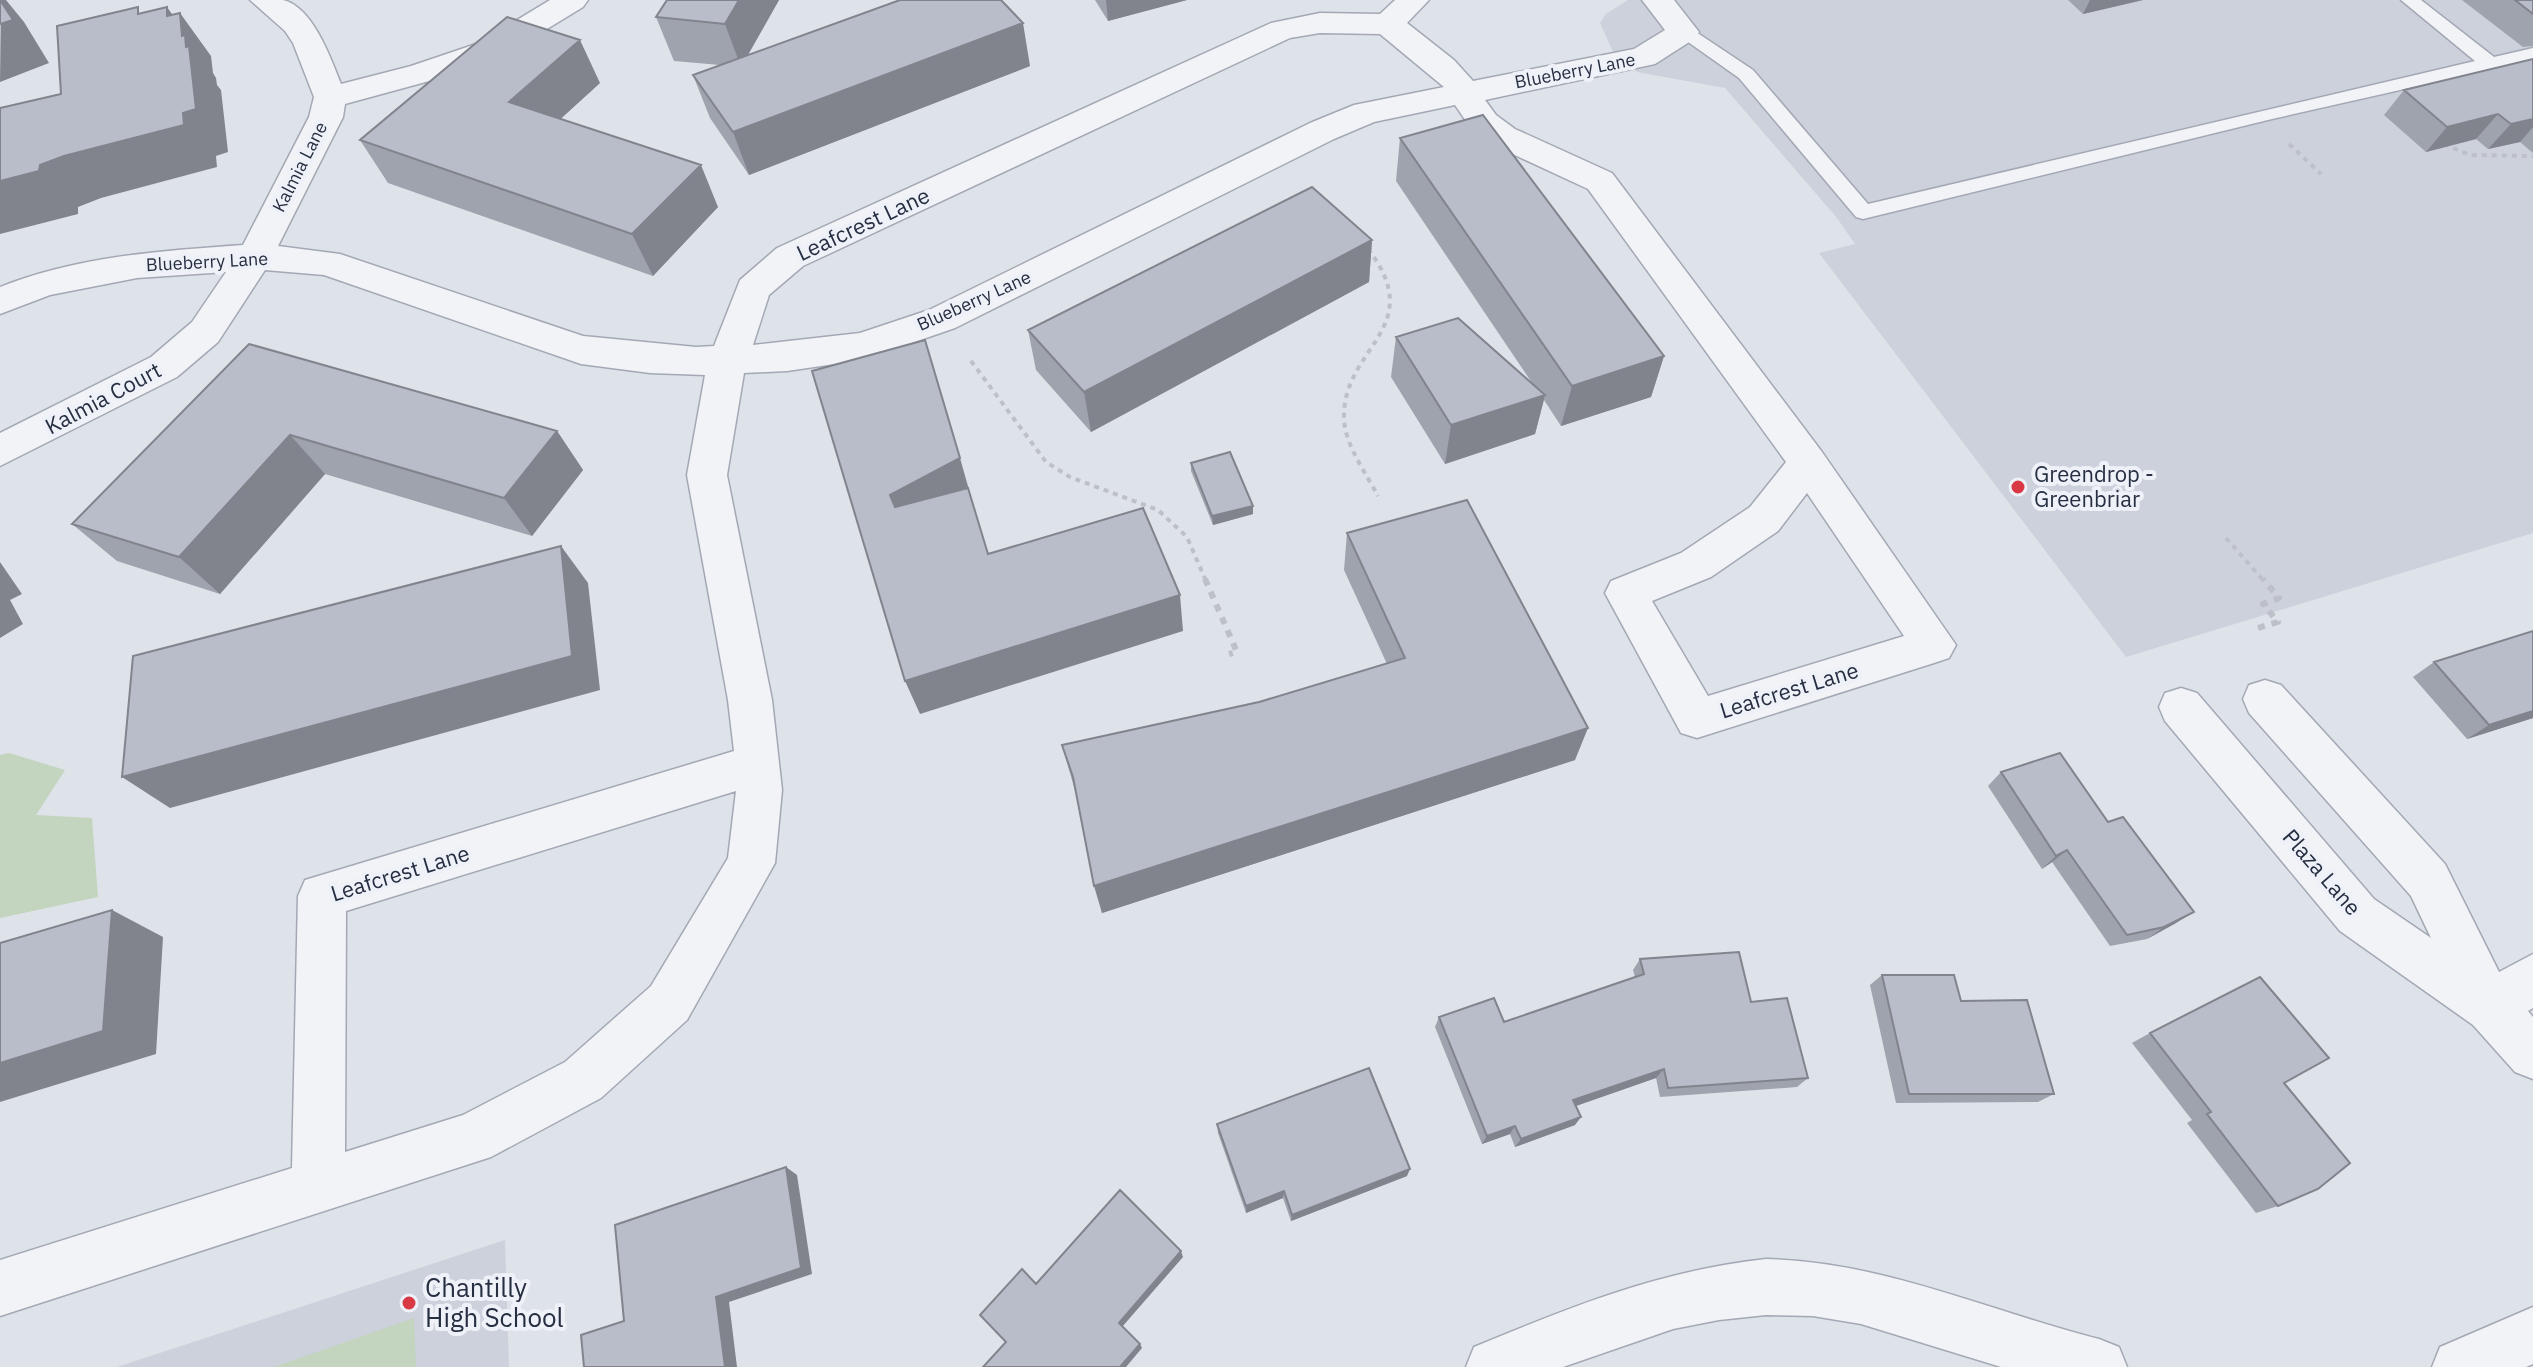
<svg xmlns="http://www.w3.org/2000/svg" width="2533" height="1367" font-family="'IBM Plex Sans',sans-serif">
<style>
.built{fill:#ccd1db}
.green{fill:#c3d4bf}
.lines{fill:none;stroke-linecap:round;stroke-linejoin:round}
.lane-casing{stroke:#a3a8b4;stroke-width:3}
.street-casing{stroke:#a3a8b4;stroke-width:3}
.path-far1{stroke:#bdc0c8;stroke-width:4;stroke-dasharray:5 5;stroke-linecap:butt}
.path{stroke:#bdc0c8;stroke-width:6;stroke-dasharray:7 7;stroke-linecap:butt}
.lane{fill:#f2f3f7;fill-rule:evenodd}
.street{fill:#f2f3f7;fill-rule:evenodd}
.wall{fill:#9ea3ad}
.shaded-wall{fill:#81848d}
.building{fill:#b8bdc9;stroke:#81848d;stroke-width:2}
.poi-dot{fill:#d93945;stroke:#eef1f7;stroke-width:3}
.labels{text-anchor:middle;stroke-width:8;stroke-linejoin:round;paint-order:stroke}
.far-street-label{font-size:18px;fill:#262e42;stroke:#eef1f7}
.street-label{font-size:22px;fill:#262e42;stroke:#eef1f7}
.poi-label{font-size:22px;fill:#262e42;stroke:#eef1f7;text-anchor:start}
.near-poi-label{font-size:26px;fill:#262e42;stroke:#eef1f7;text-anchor:start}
</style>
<rect width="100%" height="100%" fill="#dee2e9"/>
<!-- built -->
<path class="built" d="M1628 0H2533V533L2126 657 1819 253 1855 244 1837 218 1725 88 1637 72 1613 52 1600 23 1606 14Z
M505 1240 509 1367H117Z"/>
<!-- green -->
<path class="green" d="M9 753 65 770 36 815 92 818 98 897 0 918V755Z
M414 1318 416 1367H274Z"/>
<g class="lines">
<!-- lane casing -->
<g class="lane-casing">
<path id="lane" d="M2401 0H2421L2494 57 2533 48V60L2272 119 1863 219 1856 217 1739 78 1674 32 1683 26 1690 28 1753 70 1868 204 2475 61Z"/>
</g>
<!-- street casing -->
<g class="street-casing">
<path id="street" d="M250 0C261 0 274 0 283 0 313 7 331 59 341 84L411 66 479 43 550 0H588L583 7 501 57 433 80 345 104 343 117 278 246 340 254 583 336 696 347 714 346 740 280 777 248 1271 23 1320 13 1380 14 1395 0H1429L1407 23 1454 60 1473 81 1634 49 1665 30 1642 0H1674L1699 32 1694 39 1655 64 1485 100 1496 115 1515 129 1612 173 1822 452 1956 645 1949 658 1934 663 1697 738 1681 733 1605 593 1611 581 1681 553 1750 507 1786 462 1588 189 1491 144 1472 130 1455 105 1374 122 1334 139 955 328 862 360 787 371 744 373 727 475 772 700 782 790 775 863 687 1020 601 1098 491 1157 0 1316V1260L292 1168 298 896 305 880 734 751 728 700 687 475 705 375 650 373 581 364 324 275 265 270 218 342 177 377 0 466V433L151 357 192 322 226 272 137 278 50 295 0 314V287C78 256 160 251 243 245L309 117 314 97 293 43 285 31ZM1320 33 1380 34 1444 87 1354 105 1310 123 929 310 860 333 753 345 769 295 803 266 1290 38ZM1807 493 1904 636 1708 696 1652 601 1711 577 1778 531ZM736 791 728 858 651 986 565 1062 463 1115 345 1152 346 911Z
M2265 680 2281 685 2445 864 2499 972 2533 954V1008L2528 1011 2533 1017V1079L2515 1072 2473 1025 2340 931 2165 721 2159 707 2165 693 2181 688 2197 693 2374 899 2431 938 2411 896 2249 713 2243 699 2249 685Z
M1766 1259C1885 1262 1985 1310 2099 1339L2119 1347 2127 1367H2001L1861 1324 1813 1316 1766 1315 1719 1320 1673 1329 1563 1367H1466L1474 1347C1570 1307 1662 1270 1766 1259Z
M2533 1307V1364L2526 1367H2432L2440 1347Z"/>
</g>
<!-- path-far1 -->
<path class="path-far1" d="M2289 144 2321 174
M2444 144 2470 155 2533 156
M1368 249C1429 328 1343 347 1344 417 1344 444 1366 473 1378 496
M971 361 1046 462 1070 477 1158 510 1187 537 1206 581
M2226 538 2264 581"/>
<!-- path -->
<path class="path" d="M1205 579 1237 652 1229 654
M2258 628 2278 622 2263 604 2279 598 2263 579"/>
<!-- lane -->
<use href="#lane" class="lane"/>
<!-- street -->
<use href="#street" class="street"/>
</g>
<!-- wall -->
<path class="wall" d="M667 0H779L748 55 1030 66 749 175 710 118 693 75 720 65 674 61 656 17Z
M1095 0H1187L1108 21Z
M2068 0H2143L2083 14Z
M2462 0H2533V46L2523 47Z
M2533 59V153L2520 142 2488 149 2476 139 2426 152 2384 115 2404 90Z
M600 83 560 119 718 207 653 276 388 183 360 140Z
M1400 138 1664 356 1651 397 1561 426 1544 400 1535 434 1445 464 1391 377 1396 337 1532 383 1396 181Z
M1372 240 1369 282 1091 432 1036 370 1028 330Z
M249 344 557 431 583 470 532 536 325 474 220 594 117 561 72 524Z
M1191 463 1253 514 1213 525 1191 471Z
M1347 533 1575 760 1102 913 1076 794 1062 745 1259 702 1387 664 1344 570Z
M2533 631V718L2467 739 2413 677 2434 662Z
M2001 772 2176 923 2147 939 2110 946 2052 862 2042 869 1988 786Z
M1640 959 1751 1002 1808 1078 1797 1087 1660 1097 1656 1078 1576 1106 1575 1125 1515 1147 1510 1134 1482 1144 1435 1027 1439 1017 1504 1022 1635 977 1633 970Z
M1882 975 1961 1001 2054 1094 2038 1102 1896 1103 1870 985Z
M2150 1033 2284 1083 2278 1206 2256 1213 2187 1123 2192 1120 2132 1043Z
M1217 1124 1407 1176 1291 1221 1283 1198 1246 1213 1218 1133Z"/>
<!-- shaded-wall -->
<path class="shaded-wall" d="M1 0H6L24 22 49 63 0 82Z
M739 0H779L741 67 725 24Z
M1106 0H1187L1108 21Z
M2090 0H2143L2083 14Z
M167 7 181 27 180 13 211 56 213 73 216 78 217 85 221 90 228 152 216 156 217 167 101 198 78 207V214L0 234V181L40 165 183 113Z
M1023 23 1030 66 749 175 733 132Z
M580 40 600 83 532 145 509 102Z
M2498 114 2476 139 2426 152 2447 127Z
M2533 119V127L2520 142 2488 149 2511 124Z
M701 165 718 207 653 276 632 234Z
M1372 240 1369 282 1091 432 1084 392Z
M1664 356 1651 397 1561 426 1572 386Z
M1545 395 1535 434 1445 464 1451 425Z
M557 431 583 470 532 536 504 498Z
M290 435 325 474 220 594 179 557Z
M960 458 971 497 904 532 890 495Z
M1253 506V514L1213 525 1212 516Z
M561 546 588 583 600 690 170 808 122 777Z
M0 562 22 594 10 600 23 624 0 638Z
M1180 595 1183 631 920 714 905 681Z
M2533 711V718L2467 739 2489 725Z
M1588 728 1575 760 1102 913 1094 886Z
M2067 850 2052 862 2042 869 2056 856Z
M112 910 163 937 156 1054 0 1102V1063Z
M2194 912 2176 923 2147 939 2164 927Z
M1664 1069 1656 1078 1567 1109 1573 1100Z
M1581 1117 1575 1125 1515 1147 1521 1139Z
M1515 1126 1510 1134 1482 1144 1487 1136Z
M786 1167 797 1175 812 1274 729 1302 737 1367H725L716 1297Z
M1410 1169 1407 1176 1291 1221 1292 1215Z
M1284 1191 1283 1198 1246 1213V1206Z
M1181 1251 1183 1257 1122 1327 1119 1323Z
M1140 1344 1142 1348 1126 1367H1120Z"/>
<!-- building -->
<path class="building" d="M0 0 13 20 0 24Z
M667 0H739L725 24 656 17Z
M900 0H1001L1023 23 733 132 693 75Z
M2515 0H2533V14Z
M138 7V14L167 7V16L180 13 182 36 185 35 186 47 189 46 196 109 183 113 184 125 64 156 40 165 39 171 0 181V108L61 94 57 26Z
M507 17 580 40 509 102 701 165 632 234 360 140Z
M2533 59V119L2511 124 2498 114 2447 127 2404 90Z
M1483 115 1664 356 1572 386 1400 138Z
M1312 187 1372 240 1084 392 1028 330Z
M1458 318 1545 395 1451 425 1396 337Z
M925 340 960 458 890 495 895 507 968 488 988 554 1143 508 1180 595 905 681 812 371Z
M249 344 557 431 504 498 290 435 179 557 72 524Z
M1230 452 1253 506 1212 516 1191 463Z
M1467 500 1588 728 1094 886 1073 777 1062 745 1259 702 1405 658 1347 533Z
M561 546 572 656 122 777 133 656Z
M2533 631V711L2489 725 2434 662Z
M2060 753 2108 822 2123 817 2194 912 2164 927 2127 935 2067 850 2056 856 2001 772Z
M112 910 103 1031 0 1063V943Z
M1739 952 1751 1002 1787 998 1808 1078 1668 1088 1664 1069 1573 1100 1581 1117 1521 1139 1515 1126 1487 1136 1439 1017 1494 998 1504 1022 1644 974 1640 959Z
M1882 975H1954L1961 1001 2027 1000 2054 1094H1909Z
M2260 977 2329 1058 2284 1083 2350 1163 2318 1189 2278 1206 2207 1114 2211 1112 2150 1033Z
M1369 1068 1410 1169 1292 1215 1284 1191 1246 1206 1217 1124Z
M786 1167 801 1268 716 1297 725 1367H584L581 1335 624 1321 615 1225Z
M1120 1190 1181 1251 1119 1323 1140 1344 1120 1367H983L1006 1342 980 1315 1022 1269 1036 1284Z"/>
<!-- markers -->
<g class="poi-dot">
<circle cx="2018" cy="487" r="8"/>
<circle cx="409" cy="1303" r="8"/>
</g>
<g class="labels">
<!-- far-street labels -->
<g class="far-street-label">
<text transform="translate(1575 71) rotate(-11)" y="6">Blueberry Lane</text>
<text transform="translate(300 167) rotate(-63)" y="6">Kalmia Lane</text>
<text transform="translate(207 262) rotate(-3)" y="6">Blueberry Lane</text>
<text transform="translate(974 301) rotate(-24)" y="6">Blueberry Lane</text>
</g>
<!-- street labels -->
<g class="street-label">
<text transform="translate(863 224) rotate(-25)" y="8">Leafcrest Lane</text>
<text transform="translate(103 398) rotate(-28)" y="8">Kalmia Court</text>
<text transform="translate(1789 690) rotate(-17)" y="8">Leafcrest Lane</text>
<text transform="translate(2322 872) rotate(49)" y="8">Plaza Lane</text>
<text transform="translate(400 873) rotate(-17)" y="8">Leafcrest Lane</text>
</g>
<!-- poi labels -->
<g class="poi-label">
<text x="2034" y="482">Greendrop -<tspan x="2034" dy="25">Greenbriar</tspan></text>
</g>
<!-- near-poi labels -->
<g class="near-poi-label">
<text x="425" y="1297">Chantilly<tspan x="425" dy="30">High School</tspan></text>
</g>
</g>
</svg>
